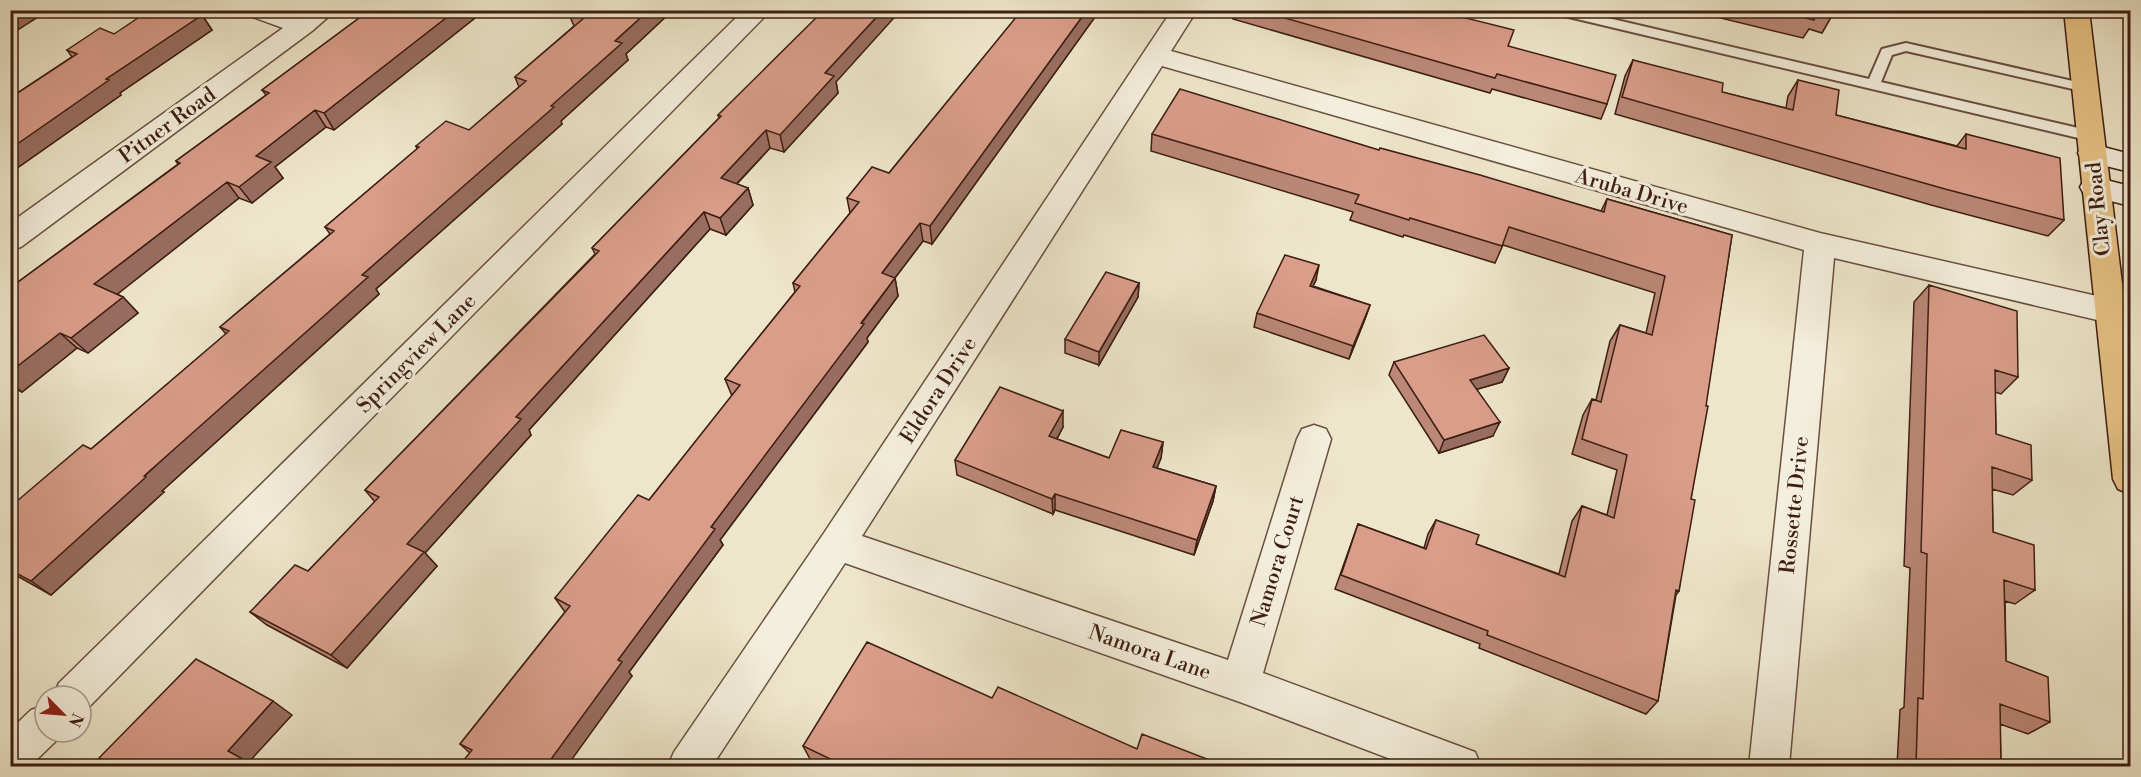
<svg xmlns="http://www.w3.org/2000/svg" width="2141" height="777" font-family="'Libre Bodoni',serif">
<style>
.lines{fill:none;stroke-linecap:round;stroke-linejoin:round}
.lane-casing{stroke:#695040;stroke-width:4}
.street-casing{stroke:#695040;stroke-width:3}
.secondary-casing{stroke:#3d1e12;stroke-width:3}
.primary-casing{stroke:#3d1e12;stroke-width:3}
.lane{fill:#f4efdd;fill-rule:evenodd}
.street{fill:#f4efdd;fill-rule:evenodd}
.secondary{fill:#f4efdd;fill-rule:evenodd}
.primary{fill:#e7c386;fill-rule:evenodd}
.wall{fill:#bb8777;stroke:#3d1e12;stroke-width:1.5}
.shaded-wall{fill:#986e61;stroke:#3d1e12;stroke-width:1.5}
.building{fill:#d99d8a;stroke:#3d1e12;stroke-width:1.5}
.labels{text-anchor:middle;stroke-width:6;stroke-linejoin:round;paint-order:stroke}
.street-label{font-size:21px;fill:#3d1e12;stroke:#f4efdd}
</style>
<rect width="100%" height="100%" fill="#eee6cb"/>
<filter id="stains"><feTurbulence type="fractalNoise" baseFrequency=".00333" numOctaves="4"/><feColorMatrix values="0 0 0 0 .2 0 0 0 0 .09 0 0 0 0 .02 0 0 0 .5 -.17"/></filter>
<radialGradient id="worn" r=".72"><stop offset=".6" stop-color="#630" stop-opacity="0"/><stop offset="1" stop-color="#630" stop-opacity=".3"/></radialGradient>
<g class="lines">
<!-- lane casing -->
<g class="lane-casing">
<path id="lane" d="M1550 10H1574L1869 79 1882 49 1906 43 2086 84 2091 85 2093 88 2091 91 2086 92 1906 51 1892 55 1881 82 2091 131 2098 136 2091 141 1556 14Z"/>
</g>
<!-- street casing -->
<g class="street-casing">
<path id="street" d="M244 10H282L299 16 307 10H336L312 31 21 247 10 250V223L283 28 247 15Z
M744 10H771L87 709 81 712V696H53L59 683Z
M1172 10H1197L1171 51 1820 233 2110 299 2121 303 2126 311 2121 319 2110 323 1834 258 1789 766H1749L1804 250 1162 66 862 536 1228 660 1297 439 1302 429 1314 425 1326 429 1331 439 1263 673 1475 752 1481 766H1409L1240 702 845 563 712 766H668L674 752 824 533Z
M45 705V732H62L59 738 30 766H10V730L31 710Z"/>
</g>
<!-- secondary casing -->
<g class="secondary-casing">
<path id="secondary" d="M2092 144 2130 154V172L2082 160 2078 153 2082 146Z
M2094 177 2130 186V206L2084 194 2080 187 2084 180Z"/>
</g>
<!-- primary casing -->
<g class="primary-casing">
<path id="primary" d="M2064 10H2089L2130 350V494L2118 489 2113 479Z"/>
</g>
<!-- lane -->
<use href="#lane" class="lane"/>
<!-- street -->
<use href="#street" class="street"/>
<!-- secondary -->
<use href="#secondary" class="secondary"/>
<!-- primary -->
<use href="#primary" class="primary"/>
</g>
<!-- wall -->
<path class="wall" d="M370 10H485L334 130 326 127 275 167 283 178 252 203 239 198 117 294 123 297 138 313 88 353 77 348 22 392 10 386V288L178 164 176 161 266 95 262 90Z
M571 10H673L626 54 628 60 561 121 562 124 376 289 379 294 162 491 164 492 51 595 10 572V507L91 449 226 334 220 327 330 234 325 227 417 149 416 146 469 130 519 87 515 77 574 26 568 12Z
M1019 10H1100L932 244 923 241 895 278 898 296 867 338 868 342 720 540 723 545 629 672 632 676 470 753 460 744 565 612 555 598 649 500 732 396 725 379 795 292 793 283 850 213 847 198 889 173 1019 14Z
M1234 10H1418L1440 16 1508 46 1607 104 1601 119 1492 89 1490 93 1233 19Z
M1688 10H1833V14L1822 33 1809 29 1803 38Z
M202 15 212 30 120 93 121 95 10 173V98L72 57 67 50 114 34Z
M1633 60 1722 92 1786 108 1788 96 1798 80 1836 115 1957 146 1966 134 2064 220 2048 236 1931 205 1615 114 1625 76Z
M836 82 838 93 784 152 770 148 737 184 748 188 753 205 726 235 710 229 529 430 531 435 425 553 437 566 347 668 267 625 250 612 308 571 375 502 365 490 595 254 592 248 719 118 718 115Z
M1152 134 1379 150 1601 211 1607 199 1732 235 1691 499 1679 591 1676 595 1658 701 1646 714 1479 648 1480 644 1335 589 1358 524 1424 548 1428 534 1436 520 1476 544 1559 574 1572 521 1582 506 1607 515 1617 470 1572 454 1583 415 1592 399 1596 400 1610 341 1620 325 1646 333 1655 293 1503 245 1495 263 1404 235 1403 237 1350 220 1353 212 1151 151Z
M1316 280 1313 286 1370 305 1365 319 1349 359 1254 327 1257 313Z
M1139 283 1138 297 1099 365 1065 353V339Z
M1929 285 2018 377 2001 394 1995 392 1996 434 2032 480 2013 495 1992 489 1993 532 2035 590 2015 604 2005 601 2006 661 2050 722 2028 734 2000 724 2001 766H1897L1900 710 1904 707 1910 568 1904 566 1914 302Z
M1394 362 1509 368 1502 382 1477 389 1493 436 1439 453 1389 375Z
M1063 427 1057 439 1109 458 1163 442 1161 458 1157 468 1216 486 1213 501 1194 555 1055 510 1053 514 957 475 955 460Z
M992 698 1137 749 1225 766H825L810 759 803 746Z"/>
<!-- shaded-wall -->
<path class="shaded-wall" d="M13 10H33L38 17 10 35V12Z
M456 10H485L334 130 324 113Z
M649 10H673L626 54 628 60 561 121 562 124 376 289 379 294 162 491 164 492 51 595 31 581 362 275 551 106 615 41Z
M883 10H901L836 82 838 93 784 152 780 135 825 73Z
M1087 10H1100L932 244 930 226Z
M202 15 212 30 120 93 121 95 10 173V149L106 79Z
M315 110 326 127 275 167 283 178 252 203 239 187 256 156Z
M766 130 770 148 726 195 721 178Z
M227 182 239 198 110 300 94 284Z
M748 188 753 205 726 235 720 218Z
M704 212 710 229 529 430 531 435 425 553 437 566 347 668 331 655 407 544 516 417Z
M920 223 923 241 885 291 882 273Z
M1319 265 1316 280 1306 300 1310 286Z
M895 278 898 296 867 338 868 342 720 540 723 545 629 672 632 676 567 766H546L618 660 711 527Z
M1139 283 1138 297 1099 365V352Z
M123 297 138 313 88 353 71 338Z
M1370 305 1365 319 1349 359 1353 346Z
M60 333 77 348 22 392 10 382V372Z
M1509 368 1502 382 1464 393 1470 380Z
M1063 411V427L1050 451 1049 436Z
M1500 422 1493 436 1439 453 1444 440Z
M1163 442 1161 458 1151 482 1153 467Z
M1216 486 1213 501 1194 555 1197 540Z
M1055 494V510L1053 514 1052 499Z
M273 701 292 715 248 763 228 751Z"/>
<!-- building -->
<path class="building" d="M150 10H188L202 15 106 79 109 80 10 149V98L77 54 67 50 100 28 114 34Z
M370 10H456L324 113 315 110 256 156 271 162 239 187 227 182 94 284 123 297 71 338 60 333 10 372V288L180 163 176 161 269 93 262 90Z
M571 10H649L615 41 622 43 551 106 554 107 362 275 368 277 144 476 146 477 31 581 10 570V507L83 445 91 449 229 331 220 327 334 231 325 227 419 147 416 146 446 121 469 130 526 81 515 77 585 17 568 12Z
M824 10H883L825 73 834 76 780 135 766 130 721 178 748 188 720 218 704 212 516 417 521 419 407 544 424 552 331 655 250 612 295 565 308 571 379 497 365 490 599 251 592 248 721 116 718 115Z
M1022 10H1087L930 226 920 223 882 273 895 278 861 323 864 324 711 527 715 529 618 660 622 662 546 766H459L472 750 460 744 570 606 555 598 638 495 649 500 740 385 725 379 800 286 793 283 859 202 847 198 872 167 889 173Z
M1257 10H1418L1440 16 1442 12 1514 30 1508 46 1616 75 1607 104 1497 74 1495 78Z
M1774 10H1815L1814 20Z
M1817 10H1833V14Z
M1633 60 1723 83 1722 92 1793 110 1798 80 1839 90 1836 115 1966 149V134L2060 158 2064 220 1945 189 1622 97Z
M1180 89 1379 150 1380 148 1480 175 1604 212 1607 199 1732 235 1706 406H1708L1691 499 1695 500 1679 591 1676 590 1658 701 1487 635 1488 631 1341 575 1358 524 1426 549 1436 520 1479 535 1476 544 1565 577 1582 506 1614 518 1627 455 1582 439 1592 399 1601 402 1620 325 1652 335 1665 276 1509 227 1502 246 1410 218 1409 220 1355 203 1359 195 1152 134Z
M1285 255 1319 265 1310 286 1370 305 1353 346 1257 313Z
M1106 272 1139 283 1099 352 1065 339Z
M1929 285 2017 311 2018 377 1995 370 1996 434 2031 445 2032 480 1992 467 1993 532 2034 545 2035 590 2004 580 2006 661 2048 677 2050 722 2000 704 2001 766H1916L1918 698 1923 699 1927 554 1921 552Z
M1484 335 1509 368 1470 380 1500 422 1444 440 1394 362Z
M1000 387 1063 411 1049 436 1109 458 1121 430 1163 442 1153 467 1216 486 1197 540 1055 494 1052 499 955 460Z
M867 642 992 698 998 687 1137 749 1142 734 1225 766H845L803 746Z
M196 659 273 701 228 751 255 766H113L99 758Z"/>
<g class="labels">
<!-- street labels -->
<g class="street-label">
<text transform="translate(167 125) rotate(-36)" y="7">Pitner Road</text>
<text transform="translate(1632 191) rotate(16)" y="7">Aruba Drive</text>
<text transform="translate(2098 209) rotate(-96)" y="7">Clay Road</text>
<text transform="translate(416 353) rotate(-45)" y="7">Springview Lane</text>
<text transform="translate(938 390) rotate(-57)" y="7">Eldora Drive</text>
<text transform="translate(1794 505) rotate(-84)" y="7">Rossette Drive</text>
<text transform="translate(1277 561) rotate(-73)" y="7">Namora Court</text>
<text transform="translate(1150 652) rotate(19)" y="7">Namora Lane</text>
</g>
</g>
<!-- margin -->
<rect width="2141" height="777" fill="none" stroke="#eee6cb" stroke-width="36"/>
<rect x="12" y="12" width="2117" height="753" fill="none" stroke="#3d1e12" stroke-width="3"/>
<rect x="18" y="18" width="2105" height="741" fill="none" stroke="#3d1e12" stroke-width="1.5"/>
<!-- north arrow -->
<g transform="translate(63 714) rotate(115)"><circle r="28" fill="#f4efdd" stroke="#ab9b8c" stroke-width="1.5"/>
<path d="M0-4.5L10 22L0 15L-10 22Z" fill="#8f2418"/>
<text y="-9" font-size="16" font-weight="bold" text-anchor="middle" fill="#3d1e12">N</text>
</g>
<rect width="100%" height="100%" filter="url(#stains)"/>
<rect width="100%" height="100%" fill="url(#worn)"/>
</svg>
